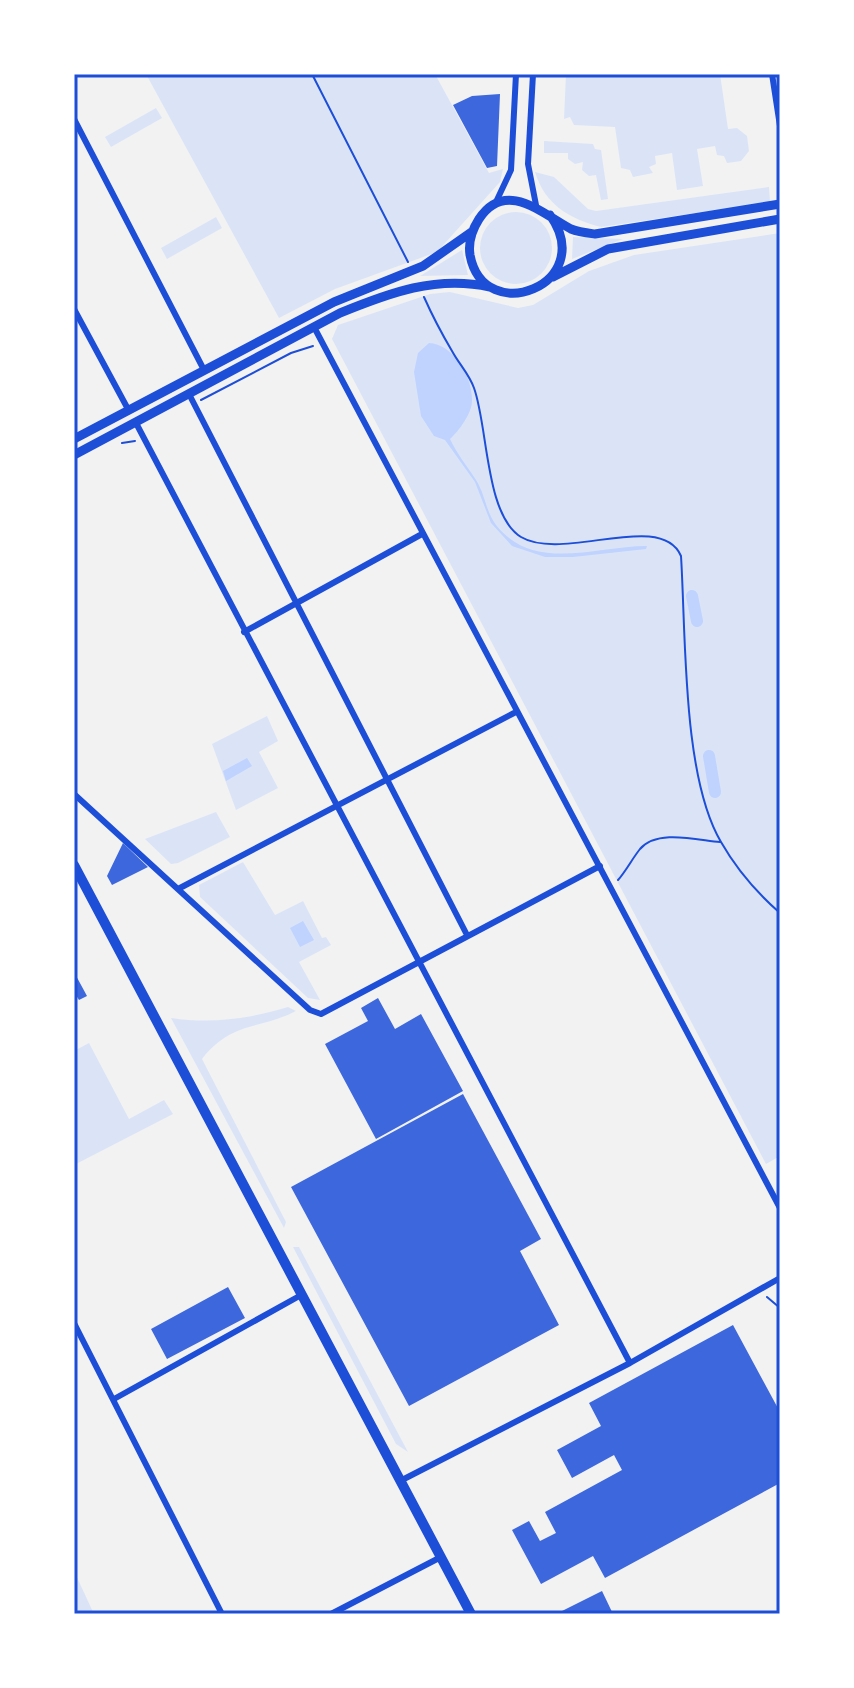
<svg xmlns="http://www.w3.org/2000/svg" width="854" height="1688" font-family="Poppins,sans-serif">
<style>
.green{fill:#dbe4f7}
.water{fill:#bfd3fe}
.lines{fill:none;stroke-linecap:round;stroke-linejoin:round}
.canal{stroke:#bfd3fe;stroke-width:12}
.building{fill:#3d67dc}
.path{stroke:#1d4ed8;stroke-width:2}
.minor{stroke:#1d4ed8;stroke-width:6}
.secondary{stroke:#1d4ed8;stroke-width:9}
.primary{stroke:#1d4ed8;stroke-width:10}
.neatline{fill:none;stroke:#1d4ed8;stroke-width:3}
</style>
<rect width="100%" height="100%" fill="#f2f2f2"/>
<!-- green -->
<path class="green" d="M146 74H435L489 173 503 169 500 182 437 252 335 289 279 318Z
M566 74H720L728 129 737 128 747 136 749 151 741 161 727 163 724 156 717 155 715 146 697 149 703 186 677 190 672 153 655 156 656 164 649 167 653 173 633 177 630 170 621 168 615 127 574 125 570 117 564 119Z
M156 108 162 118 111 147 105 137Z
M544 141 593 144 595 149 601 150 608 199 601 200 596 175 589 176 582 170 583 162 575 164 568 159V153H544Z
M535 172 554 177 588 209 596 211 769 187 770 202 601 227C570 219 545 205 535 172Z
M480 248a36 36 0 1 1 72 0a36 36 0 1 1-72 0Z
M216 217 222 228 167 259 161 248Z
M780 233V1156L766 1164 332 339 338 325 430 294 450 292 518 308 533 305 589 271 634 255Z
M573 237 623 239 572 259Z
M462 250 468 275 420 276Z
M267 716 278 741 259 752 278 788 236 810 212 744Z
M216 812 230 837 178 863 171 864 145 839Z
M243 862 275 915 303 901 322 938 326 937 331 945 299 962 320 1000 308 998 200 897 199 885Z
M288 1007 296 1011C259 1030 232 1021 202 1059L286 1222 284 1228 171 1018C212 1024 248 1019 288 1007Z
M89 1043 129 1119 164 1100 173 1114 76 1164 74 1051Z
M293 1247H299L408 1452 396 1444Z
M74 1571 94 1614H74Z"/>
<!-- water -->
<path class="water" d="M429 343C453 344 473 377 472 401 472 413 459 431 450 439 457 454 467 466 476 480 485 494 486 512 496 525 534 573 595 546 647 546L646 549 573 557H545L512 546 491 523 475 482 445 440 434 436 421 416 414 372 418 353Z
M247 758 252 766 226 781 223 771Z
M303 921 314 940 300 947 290 928Z"/>
<g class="lines">
<!-- canal -->
<path class="canal" d="M692 596 697 621
M709 756 715 792"/>
</g>
<!-- building -->
<path class="building" d="M500 94 497 166 487 168 453 105 472 96Z
M123 843 148 867 112 885 107 876Z
M74 972 87 996 79 1000 74 992Z
M378 998 395 1029 421 1014 463 1091 376 1139 325 1044 368 1021 361 1008Z
M463 1094 541 1239 520 1251 559 1325 409 1406 291 1187Z
M228 1287 245 1318 167 1359 151 1329Z
M733 1325 780 1412V1483L605 1578 593 1556 541 1584 512 1530 529 1521 540 1541 556 1533 545 1512 622 1470 614 1455 572 1478 557 1450 601 1426 589 1403Z
M602 1591 613 1614H556Z"/>
<g class="lines">
<!-- path -->
<path class="path" d="M312 74 408 262
M424 297C432 315 442 334 452 351 459 364 469 374 474 388 488 426 485 515 521 537 563 562 661 510 681 556 686 634 682 776 721 842 737 870 756 892 780 913
M201 400 291 353 313 346
M122 443 135 441
M618 880C626 871 632 859 640 849 657 829 697 840 720 842
M767 1297 780 1308"/>
<!-- minor -->
<path class="minor" d="M533 74 528 164 536 205
M772 74 780 126
M74 119 204 370
M496 202 511 170 516 74
M74 309 129 411
M314 327 780 1208
M189 394 467 935
M136 423 630 1363
M244 632 422 534
M74 794 310 1010 321 1014 600 866
M178 889 516 712
M74 1323 222 1614
M114 1399 303 1294
M402 1480 630 1363 780 1278
M331 1614 441 1557"/>
<!-- secondary -->
<path class="secondary" d="M550 215C599 284 484 329 470 255 468 242 472 230 479 219 506 178 544 215 571 229 578 232 587 233 595 234L780 204
M553 277 608 249 780 219
M74 439 334 302 423 266 473 231
M74 455 340 313C389 293 436 275 490 287"/>
<!-- primary -->
<path class="primary" d="M74 865 471 1614"/>
</g>
<!-- border -->
<rect width="854" height="1688" fill="none" stroke="#ffffff" stroke-width="152"/>
<rect x="76" y="76" width="702" height="1536" class="neatline"/>
</svg>
